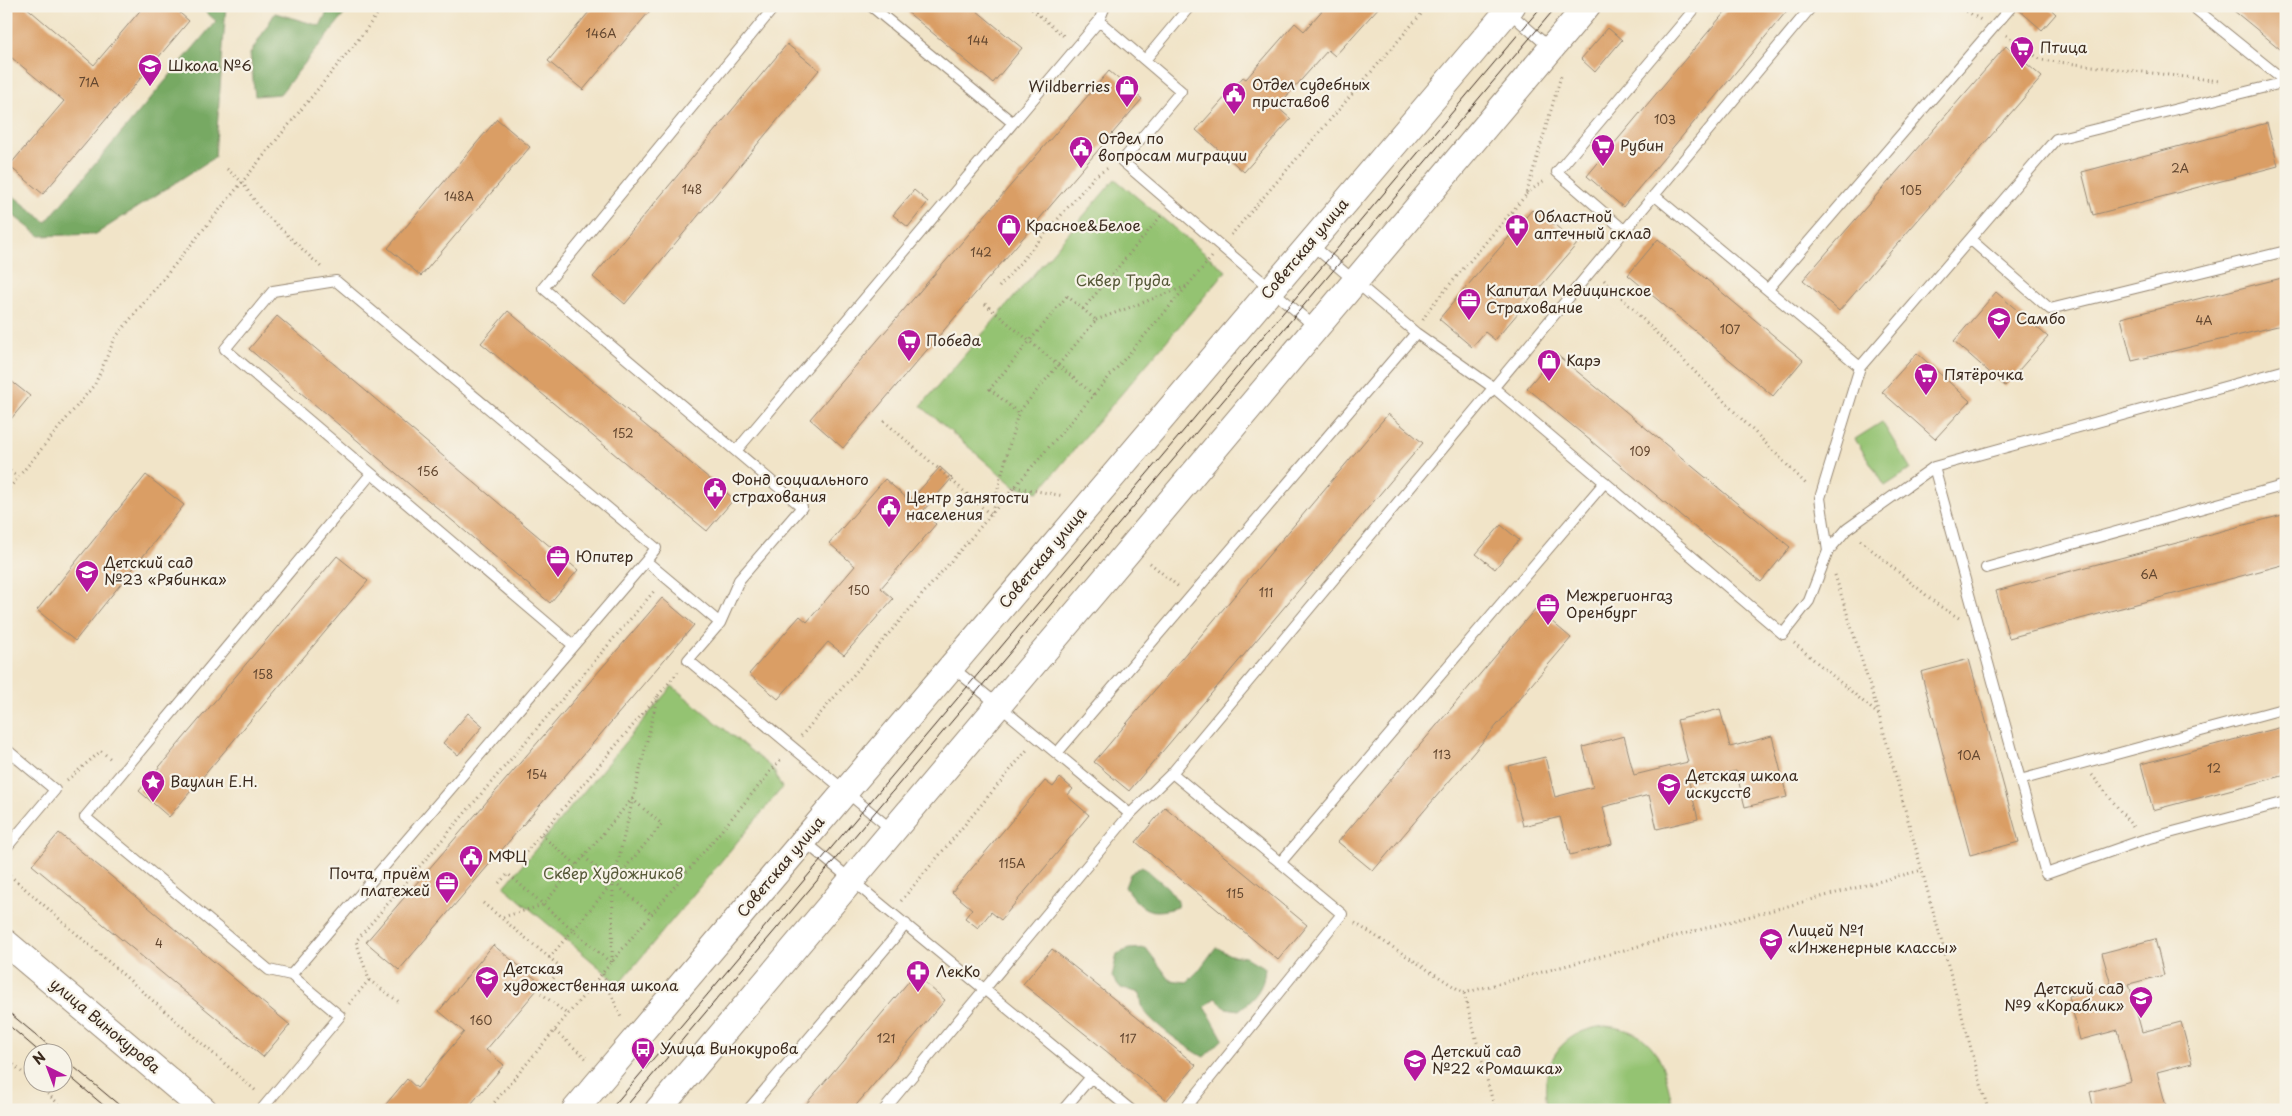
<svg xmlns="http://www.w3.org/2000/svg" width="2292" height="1116" font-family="'Playpen Sans',sans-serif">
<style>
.green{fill:#94c372;stroke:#687648}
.forest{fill:#77a964;stroke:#596a41}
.building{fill:#da9e65}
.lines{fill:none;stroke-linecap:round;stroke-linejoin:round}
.service-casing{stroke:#968773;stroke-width:12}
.secondary-casing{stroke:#968773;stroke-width:28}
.path{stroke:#968773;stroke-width:3;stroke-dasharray:1 4;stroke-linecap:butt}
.service{stroke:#fff;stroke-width:10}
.secondary{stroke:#fff;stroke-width:26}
.tram{stroke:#3b2a1e;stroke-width:1}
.labels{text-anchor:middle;stroke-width:4.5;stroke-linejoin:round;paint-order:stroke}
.number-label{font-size:12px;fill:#634730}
.poi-label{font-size:15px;fill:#3b2a1e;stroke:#f7f3e8;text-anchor:start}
.street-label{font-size:15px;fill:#3b2a1e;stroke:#f7f3e8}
.park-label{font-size:15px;fill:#565837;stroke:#f7f3e8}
</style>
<rect width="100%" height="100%" fill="#f7f3e8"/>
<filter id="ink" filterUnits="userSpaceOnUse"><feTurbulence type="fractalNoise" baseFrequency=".02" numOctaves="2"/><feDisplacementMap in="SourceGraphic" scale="10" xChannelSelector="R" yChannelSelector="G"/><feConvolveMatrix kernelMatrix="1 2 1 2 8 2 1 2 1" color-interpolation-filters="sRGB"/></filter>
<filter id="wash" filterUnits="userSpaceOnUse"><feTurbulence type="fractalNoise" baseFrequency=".0096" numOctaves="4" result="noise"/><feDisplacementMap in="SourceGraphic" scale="20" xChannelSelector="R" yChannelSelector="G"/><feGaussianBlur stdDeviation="1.12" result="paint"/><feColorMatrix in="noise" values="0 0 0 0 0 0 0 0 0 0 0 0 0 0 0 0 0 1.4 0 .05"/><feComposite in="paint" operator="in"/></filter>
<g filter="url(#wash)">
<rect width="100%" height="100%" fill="#f1e4c8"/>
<!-- green -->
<path class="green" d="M1115 179 1226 271 1038 492 1015 487 921 406Z
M1882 422 1911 469 1885 486 1855 439Z
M672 686 773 769 782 788 619 984 504 887Z
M1605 1026C1660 1031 1663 1065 1674 1110H1548C1538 1066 1559 1031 1605 1026Z"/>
<!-- forest -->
<path class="forest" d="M199 6H226L215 157 96 234 40 236 6 210V190L46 222 216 21Z
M330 6H351L280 94 255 96 250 54 275 13 320 26Z
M1142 866 1167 887 1178 901 1177 907C1150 916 1141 910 1125 887L1130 874Z
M1216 947 1230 955 1246 957 1265 968C1264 988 1255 998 1239 1010L1226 1008 1215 998 1205 1007 1223 1039 1204 1057C1190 1050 1148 1021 1143 1008 1141 1004 1141 997 1140 993L1121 988 1112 977 1117 954 1129 949 1146 948 1170 980 1187 982 1199 970Z"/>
<g id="blocks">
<!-- building -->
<path class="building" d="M6 6H25L94 65 144 6H172L189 21 43 194 9 166 64 101 6 53Z
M594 6H654L583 90 548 61Z
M900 6H971L1022 48 993 83Z
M1326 6H1380L1335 56 1328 50 1277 107 1291 119 1244 172 1196 130 1243 77 1246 79 1295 23 1304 31Z
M1730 6H1791L1623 207 1587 176Z
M2019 6H2047L2056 14 2042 30 2018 9Z
M2228 6H2286V54L2255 28Z
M1608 28 1622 40 1595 72 1581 59Z
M787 44 819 70 625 304 593 277Z
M2006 46 2042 77 1839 311 1803 280Z
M1109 71 1142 99 843 448 810 419Z
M497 119 530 147 421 276 388 248Z
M2267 123 2278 166 2093 215 2082 172Z
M914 190 928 202 908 227 893 215Z
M1532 210 1538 215 1540 212 1577 244 1495 340 1485 332 1472 347 1439 319Z
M1658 239 1803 360 1773 396 1628 275Z
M2286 277V324L2132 361 2121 318Z
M1996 292 2048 337 2005 386 1954 341Z
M508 311 734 499 707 531 481 343Z
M277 316 578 570 550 603 249 349Z
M1917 353 1970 401 1935 439 1882 392Z
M1556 354 1790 547 1761 582 1527 388Z
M6 377 30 396 6 425Z
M1388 414 1423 443 1129 791 1094 762Z
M940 467 952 478 922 512 936 524 881 588 893 599 844 655 828 642 778 699 749 674 800 616 807 622 855 566 829 543 885 479 910 501Z
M146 475 184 505 75 641 37 610Z
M2286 514V564L2009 638 1996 591Z
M1501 525 1519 540 1495 569 1476 554Z
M337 556 368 581 169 817 139 791Z
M662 598 694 625 399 970 366 942Z
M1536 608 1571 638 1373 871 1338 842Z
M1969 659 2019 842 1970 855 1921 672Z
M1720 709 1730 747 1772 736 1787 797 1745 807 1736 771 1689 782 1698 819 1657 829 1649 795 1603 807 1612 844 1570 855 1560 817 1523 826 1508 766 1545 757 1555 797 1593 787 1583 747 1624 736 1634 775 1688 762 1677 720Z
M468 713 483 726 458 755 443 743Z
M2286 726V775L2153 810 2141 764Z
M1060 778 1073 789 1067 796 1089 815 1001 920 991 912 978 928 965 918 972 909 952 892 1045 781 1053 787Z
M1165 807 1307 925 1278 960 1136 842Z
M59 833 290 1025 263 1057 32 865Z
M2155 939 2164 975 2129 984 2142 1032 2181 1022 2192 1063 2157 1072 2167 1110H2094L2090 1092 2131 1081 2118 1030 2080 1040 2069 996 2111 985 2102 953Z
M493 945 542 984 486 1050 504 1065 466 1110H381L407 1079 417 1088 464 1032 439 1011Z
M1052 949 1196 1065 1167 1100 1023 984Z
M915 974 945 1000 852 1110H801Z"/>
</g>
</g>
<g filter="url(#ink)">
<use href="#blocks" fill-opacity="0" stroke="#968773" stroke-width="1"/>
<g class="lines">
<!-- service casing -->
<g class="service-casing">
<path id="service" d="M871 6 1013 123
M2192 6 2286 82
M1509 12 1551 49
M1099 21 1181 91 1122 161 1315 327
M1145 60 1190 6
M1654 195 1860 367
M1625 231 1557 172 1697 6
M1970 239 2050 309 2286 251
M1311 244 1416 333 1494 388 1783 634 1809 601 1828 551 1847 529 1934 467 2286 370
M1768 289 2012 6
M736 451 1099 21 1105 6
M1934 467 2046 874 2143 840 2286 802
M1828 551 1820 498 1860 367 2056 139 2286 82
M646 561 720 623 688 660 892 830
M1986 568 2286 485
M720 623 739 580 802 507 543 288 775 6
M952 667 1130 814
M6 749 55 790 6 848
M1057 753 1416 333
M1172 773 1342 914 1184 1110
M2020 780 2286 708
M804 841 1131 1110
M1280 863 1605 482
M291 975 646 561 656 548 336 281 273 291 225 349 573 645
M261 1110 340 1016 291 975 269 970 85 817 371 474
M748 1110 906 924
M884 1110 1130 814 1172 773 1812 6
M1063 1110 1091 1077"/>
</g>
<!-- secondary casing -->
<g class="secondary-casing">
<path id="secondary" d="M6 943 204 1110
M575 1110 1512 6
M658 1110 1587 6"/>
</g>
<!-- path -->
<path class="path" d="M1028 6 1066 38
M1958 6 1981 20
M2006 35 2041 60 2220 81
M227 169 242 182 261 210 321 267
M1526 194 1545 180
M1231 235 1428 6
M1604 280 1807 485
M999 287 1095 176 1108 168
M1067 296 1096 320 1018 413 990 389Z
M985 304 1094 395
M1083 309 1161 216
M1096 320 1187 286
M1423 320 1429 309 1526 195 1561 76
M884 421 991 515 1018 413
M6 468 18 477
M1015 487 1064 496
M6 492 95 384 115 338 362 35 383 6
M1860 540 1938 605 1959 618
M1150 563 1180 588
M1835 575 1879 715 1988 1110
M1794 643 1879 715
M801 736 1212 257
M2092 775 2133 827
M67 780 101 751 112 760
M541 835 577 865
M526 852 678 672
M584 857 652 915
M6 872 256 1091
M499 883 508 874 573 930 662 824 632 799 543 905 500 918
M901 901 1027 750
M483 903 562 968 541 993 568 1015
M1355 923 1464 993 1495 1110
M549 958 573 930 611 963
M612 962 613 882 658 695
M603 974 622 1020
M369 980 399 1002
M1464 993 1922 870
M349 1004 369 980 356 941 655 590
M555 1031 587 1059
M6 1058 32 1081
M36 1084 66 1110
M488 1110 782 758"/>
<!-- service -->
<use href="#service" class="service"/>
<!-- secondary -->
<use href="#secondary" class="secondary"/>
<!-- tram -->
<path class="tram" d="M6 1010 59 1054
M6 1023 42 1054
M62 1057 125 1110
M62 1070 109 1110
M610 1110 1542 6
M623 1110 1557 6"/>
</g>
</g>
<!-- icons -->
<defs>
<g id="supermarket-pin" transform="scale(1.25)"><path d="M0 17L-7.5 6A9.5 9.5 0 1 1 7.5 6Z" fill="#b5179e" stroke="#f7f3e8"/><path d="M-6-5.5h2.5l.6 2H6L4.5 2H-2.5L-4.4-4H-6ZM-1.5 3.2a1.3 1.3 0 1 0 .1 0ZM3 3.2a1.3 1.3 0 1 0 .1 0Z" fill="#fff"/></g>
<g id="school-pin" transform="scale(1.25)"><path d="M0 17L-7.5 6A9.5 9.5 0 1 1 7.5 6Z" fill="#b5179e" stroke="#f7f3e8"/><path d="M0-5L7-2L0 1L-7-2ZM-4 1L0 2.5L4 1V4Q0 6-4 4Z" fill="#fff"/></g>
<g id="shop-pin" transform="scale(1.25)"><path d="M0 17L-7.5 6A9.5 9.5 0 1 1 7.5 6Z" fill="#b5179e" stroke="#f7f3e8"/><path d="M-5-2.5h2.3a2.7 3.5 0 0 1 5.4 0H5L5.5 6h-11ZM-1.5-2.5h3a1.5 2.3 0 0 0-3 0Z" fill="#fff"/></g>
<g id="civic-pin" transform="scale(1.25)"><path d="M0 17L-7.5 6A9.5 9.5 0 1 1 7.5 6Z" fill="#b5179e" stroke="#f7f3e8"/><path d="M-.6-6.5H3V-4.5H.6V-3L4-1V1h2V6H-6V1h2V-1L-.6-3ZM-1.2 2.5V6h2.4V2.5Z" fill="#fff"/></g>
<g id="pharmacy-pin" transform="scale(1.25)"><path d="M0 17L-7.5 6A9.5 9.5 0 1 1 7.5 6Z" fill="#b5179e" stroke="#f7f3e8"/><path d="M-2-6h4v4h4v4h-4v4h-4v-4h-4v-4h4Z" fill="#fff"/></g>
<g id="office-pin" transform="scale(1.25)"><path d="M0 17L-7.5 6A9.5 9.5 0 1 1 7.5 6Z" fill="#b5179e" stroke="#f7f3e8"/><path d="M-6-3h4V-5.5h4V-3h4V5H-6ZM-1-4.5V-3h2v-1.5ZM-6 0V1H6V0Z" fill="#fff"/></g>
<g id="sight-pin" transform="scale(1.25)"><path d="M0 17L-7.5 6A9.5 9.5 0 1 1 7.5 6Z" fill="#b5179e" stroke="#f7f3e8"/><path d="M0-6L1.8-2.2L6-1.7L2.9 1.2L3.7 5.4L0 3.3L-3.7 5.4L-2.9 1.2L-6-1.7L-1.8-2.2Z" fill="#fff"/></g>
<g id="bus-pin" transform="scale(1.25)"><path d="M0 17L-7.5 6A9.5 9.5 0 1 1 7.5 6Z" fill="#b5179e" stroke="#f7f3e8"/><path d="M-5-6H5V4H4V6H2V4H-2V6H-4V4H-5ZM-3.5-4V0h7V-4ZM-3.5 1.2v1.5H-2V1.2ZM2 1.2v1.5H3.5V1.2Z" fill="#fff"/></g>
</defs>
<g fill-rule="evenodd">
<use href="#supermarket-pin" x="2022" y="48"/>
<use href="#school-pin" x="150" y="66"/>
<use href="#shop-pin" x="1127" y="87"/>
<use href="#civic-pin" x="1234" y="94"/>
<use href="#supermarket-pin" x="1603" y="146"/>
<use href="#civic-pin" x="1081" y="148"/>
<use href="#shop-pin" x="1009" y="226"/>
<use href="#pharmacy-pin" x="1517" y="226"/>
<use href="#office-pin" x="1469" y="300"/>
<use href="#school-pin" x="1999" y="319"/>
<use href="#supermarket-pin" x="909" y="341"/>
<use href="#shop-pin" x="1549" y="361"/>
<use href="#supermarket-pin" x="1926" y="375"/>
<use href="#civic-pin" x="715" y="489"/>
<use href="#civic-pin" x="889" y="507"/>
<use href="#office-pin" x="558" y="557"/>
<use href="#school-pin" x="87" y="572"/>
<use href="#office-pin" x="1548" y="605"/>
<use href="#sight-pin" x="153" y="782"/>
<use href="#school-pin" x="1669" y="785"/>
<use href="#civic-pin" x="471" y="857"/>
<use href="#office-pin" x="447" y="883"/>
<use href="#school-pin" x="1771" y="940"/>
<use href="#pharmacy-pin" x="918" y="972"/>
<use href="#school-pin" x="487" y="978"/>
<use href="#school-pin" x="2141" y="998"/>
<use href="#bus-pin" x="643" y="1049"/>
<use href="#school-pin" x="1415" y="1061"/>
</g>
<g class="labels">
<!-- number labels -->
<g class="number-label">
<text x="601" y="38">146А</text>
<text x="978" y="45">144</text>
<text x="89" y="87">71А</text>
<text x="1665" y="124">103</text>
<text x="2180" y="173">2А</text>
<text x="692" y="194">148</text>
<text x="1911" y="195">105</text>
<text x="459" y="201">148А</text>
<text x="981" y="257">142</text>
<text x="2204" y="325">4А</text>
<text x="1730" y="334">107</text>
<text x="623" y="438">152</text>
<text x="1640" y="456">109</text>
<text x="428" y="476">156</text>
<text x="2149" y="579">6А</text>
<text x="859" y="595">150</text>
<text x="1266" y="597">111</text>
<text x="263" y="679">158</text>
<text x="1442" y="759">113</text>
<text x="1969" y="760">10А</text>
<text x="2214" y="773">12</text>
<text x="537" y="779">154</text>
<text x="1012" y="868">115А</text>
<text x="1235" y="898">115</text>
<text x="159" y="948">4</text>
<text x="481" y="1025">160</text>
<text x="886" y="1043">121</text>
<text x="1128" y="1043">117</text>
</g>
<!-- poi labels -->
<g class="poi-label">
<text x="2040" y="53">Птица</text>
<text x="168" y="71">Школа №6</text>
<text x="1252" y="90">Отдел судебных<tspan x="1252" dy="17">приставов</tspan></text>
<text x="1110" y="92" text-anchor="end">Wildberries</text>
<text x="1098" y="144">Отдел по<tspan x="1098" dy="17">вопросам миграции</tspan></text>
<text x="1620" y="151">Рубин</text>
<text x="1534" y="222">Областной<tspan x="1534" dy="17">аптечный склад</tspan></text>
<text x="1026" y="231">Красное&amp;Белое</text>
<text x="1486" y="296">Капитал Медицинское<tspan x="1486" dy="17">Страхование</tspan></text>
<text x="2016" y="324">Самбо</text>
<text x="926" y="346">Победа</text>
<text x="1566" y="366">Карэ</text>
<text x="1944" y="380">Пятёрочка</text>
<text x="732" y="485">Фонд социального<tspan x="732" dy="17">страхования</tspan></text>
<text x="906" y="503">Центр занятости<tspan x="906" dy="17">населения</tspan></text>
<text x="576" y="562">Юпитер</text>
<text x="104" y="568">Детский сад<tspan x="104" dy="17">№23 «Рябинка»</tspan></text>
<text x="1566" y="601">Межрегионгаз<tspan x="1566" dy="17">Оренбург</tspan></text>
<text x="1686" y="781">Детская школа<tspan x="1686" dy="17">искусств</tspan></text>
<text x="170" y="787">Ваулин Е.Н.</text>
<text x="488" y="862">МФЦ</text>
<text x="430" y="879" text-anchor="end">Почта, приём<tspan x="430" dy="17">платежей</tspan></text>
<text x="1788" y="936">Лицей №1<tspan x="1788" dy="17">«Инженерные классы»</tspan></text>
<text x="504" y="974">Детская<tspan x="504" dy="17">художественная школа</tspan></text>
<text x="936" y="977">ЛекКо</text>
<text x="2124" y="994" text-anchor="end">Детский сад<tspan x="2124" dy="17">№9 «Кораблик»</tspan></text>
<text x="660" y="1054">Улица Винокурова</text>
<text x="1432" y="1057">Детский сад<tspan x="1432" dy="17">№22 «Ромашка»</tspan></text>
</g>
<!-- street labels -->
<g class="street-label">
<text transform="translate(1305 249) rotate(-50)" y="5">Советская улица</text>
<text transform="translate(1043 558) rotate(-50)" y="5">Советская улица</text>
<text transform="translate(781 867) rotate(-50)" y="5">Советская улица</text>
<text transform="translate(105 1026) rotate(40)" y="5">улица Винокурова</text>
</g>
<!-- park labels -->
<g class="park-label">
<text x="1123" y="286">Сквер Труда</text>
<text x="613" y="879">Сквер Художников</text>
</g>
</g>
<!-- margin -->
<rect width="2292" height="1116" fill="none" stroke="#f7f3e8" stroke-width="25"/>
<!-- north arrow -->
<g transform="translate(48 1068) rotate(318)"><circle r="24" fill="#f7f3e8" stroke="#aca397"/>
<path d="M0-4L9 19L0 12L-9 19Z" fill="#b5179e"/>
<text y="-8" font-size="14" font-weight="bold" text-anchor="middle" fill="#3b2a1e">N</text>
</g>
</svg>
